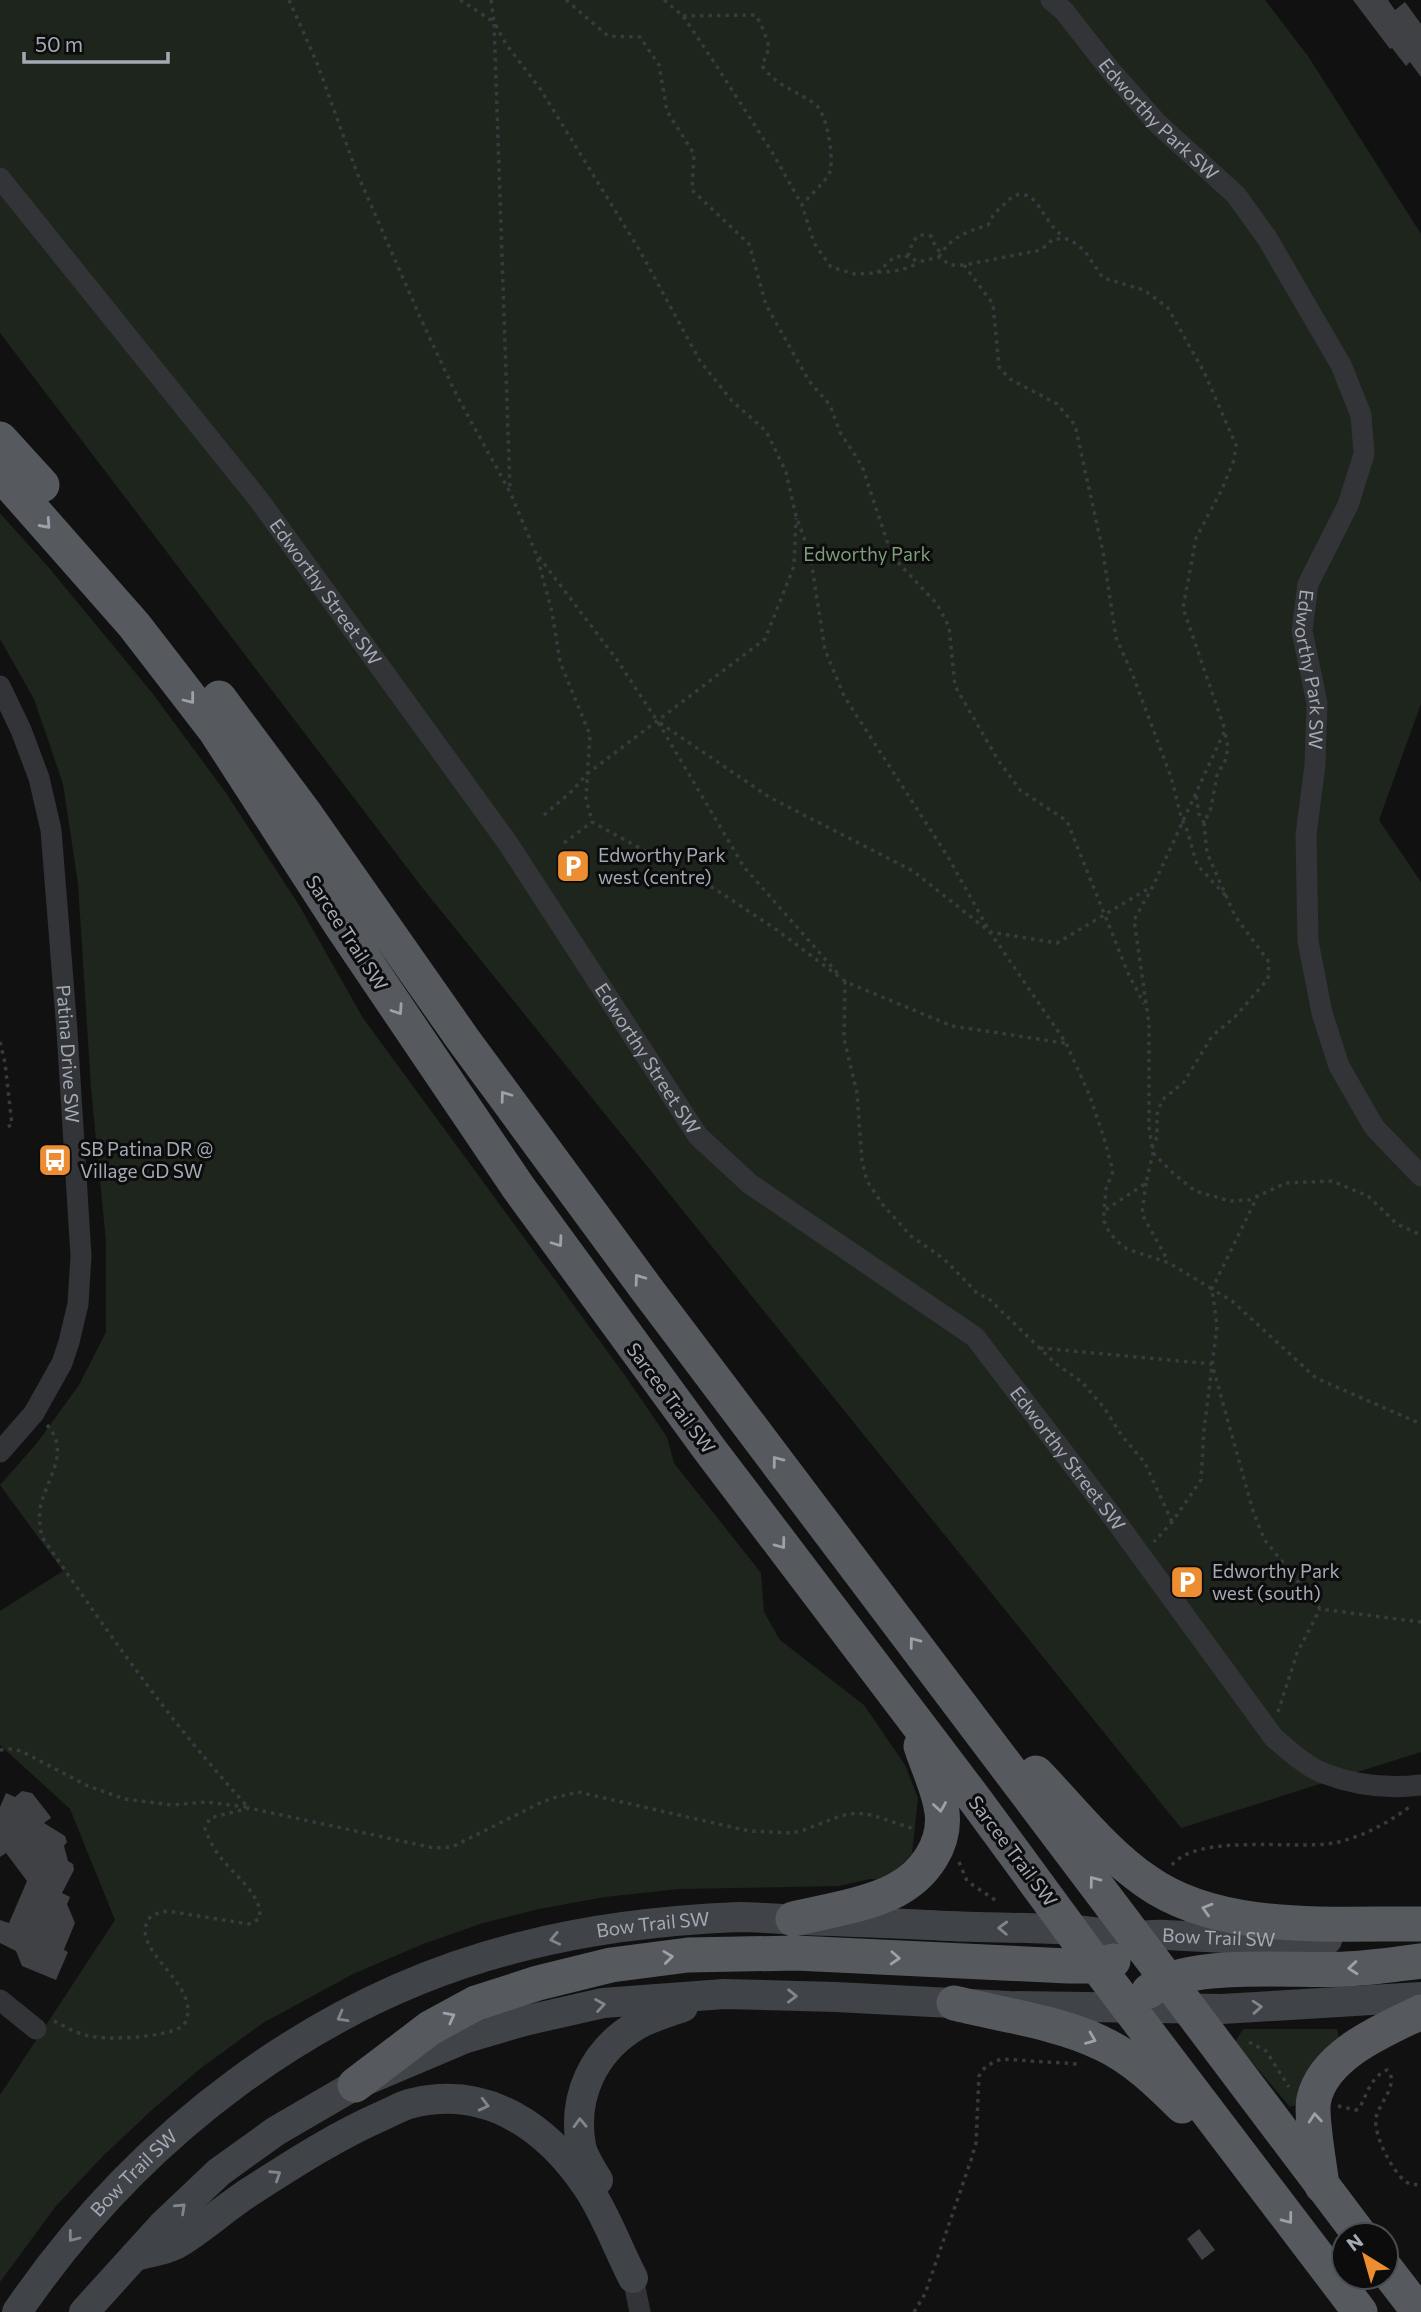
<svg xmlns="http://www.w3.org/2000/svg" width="1421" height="2312" font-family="Commissioner,sans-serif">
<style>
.green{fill:#1d251d}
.building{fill:#404145}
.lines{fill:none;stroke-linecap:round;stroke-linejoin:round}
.path{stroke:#383b3e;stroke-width:3.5;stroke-dasharray:3.5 5;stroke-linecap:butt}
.minor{stroke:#323437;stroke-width:21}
.secondary{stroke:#404347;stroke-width:30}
.trunk{stroke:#565a5f;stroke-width:35}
.oneway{stroke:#9ba2ab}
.oneway2{stroke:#80868d}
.labels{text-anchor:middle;stroke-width:6;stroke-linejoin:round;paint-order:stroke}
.street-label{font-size:19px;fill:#a3aab3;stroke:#0c0c0d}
.park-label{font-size:19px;fill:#7e9d7a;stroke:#0c0c0d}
.poi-label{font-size:19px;fill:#a3aab3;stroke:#0c0c0d;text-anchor:start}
</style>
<rect width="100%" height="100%" fill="#111112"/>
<!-- green -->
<path class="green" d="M0 0H1265L1308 56 1421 234V704L1379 820 1421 882V1752L1181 1828 421 886 0 333Z
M0 513 50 569 153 694 226 793 299 905 363 1018 624 1374 667 1437 674 1463 761 1573 764 1612 780 1640 864 1705 905 1765 918 1798 912 1854 887 1880 870 1879 839 1886 679 1889 605 1897 539 1909 483 1923 423 1944 353 1974 263 2023 201 2068 152 2110 103 2156 56 2206 0 2282V2095L115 1920 70 1809 0 1745V1611L63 1571 0 1485 37 1443 79 1385 106 1332V1242L91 1088 78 884 63 784 34 699 0 639Z
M1243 2029H1337L1339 2038C1314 2054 1308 2077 1299 2104L1290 2107 1235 2042Z"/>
<!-- building -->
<path class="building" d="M1353 0H1388L1395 10 1405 2 1421 24V77L1410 62 1406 66 1392 48 1390 49Z
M22 1791 32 1793 50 1816 51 1818 44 1823 65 1836 67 1842 64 1846 68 1861 73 1864 74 1870 62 1893 70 1897 67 1904 75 1923 65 1947 64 1950 68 1952 56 1980 22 1966 16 1951 0 1943V1920L9 1923 27 1881 6 1853 0 1857V1807L6 1793 15 1797Z
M1199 2229 1215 2250 1202 2260 1187 2239Z"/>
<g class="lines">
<!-- path -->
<path class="path" d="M289 0 317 63 357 173 420 317 457 396 510 492 537 556 552 612 560 662 590 735 586 798 592 822 715 889 777 930 846 982 952 1026 1065 1043
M460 0 494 22 510 490
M491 0 494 22 506 44 541 90 640 251 700 361 732 401 766 431 786 472 796 516 810 554 825 650 844 696 948 857 990 932 1066 1043 1089 1094 1104 1138 1113 1171 1106 1189 1104 1211V1221L1109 1232 1117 1241 1127 1249 1169 1263 1212 1289 1217 1326 1204 1430 1201 1480 1172 1522 1154 1542
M566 0 608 36 640 37 659 65 667 111 694 154 692 190 749 244 766 305 809 381 830 405 840 432 862 466 892 556 937 604 949 627 955 686 998 760 1020 790 1067 821 1128 973 1144 1004
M664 0 683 16 712 59 772 152 802 205
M683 16 755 15C761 22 767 38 769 48L762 66C779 88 794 89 815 104 827 113 834 157 830 171 828 180 809 196 802 205L814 243 831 267 855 274 877 273 893 258 904 255 919 262 939 257 950 265H964L1041 250 1052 240 1064 238 1072 241 1084 250 1103 278 1144 290 1168 308 1204 372 1236 445 1234 460 1222 489 1196 538 1183 608 1225 730 1153 886 1134 920 1149 1024V1127L1153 1153 1146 1183 1104 1211
M908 256 913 241 920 235 931 236 936 248 941 253
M939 257C949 238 968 231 988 225L995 212C1004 207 1007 197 1020 194 1035 195 1040 209 1048 220 1052 227 1058 232 1064 238
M964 265 993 304 999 367 1010 379 1057 404 1075 425 1103 552 1116 638 1132 673 1171 777 1182 820 1187 830 1197 865 1226 896
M878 272C893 272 907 270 919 262
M539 557 617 660 658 722 744 867 840 976
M660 723 769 797 913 871 990 932 1057 943 1151 887
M1196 796 1199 814 1204 823
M544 815 573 790 587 774 765 639 794 566 796 518
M564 843 592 822
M845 981 844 1039 857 1093 862 1161 867 1181 883 1205 911 1236 944 1259 978 1294 988 1298 1055 1363 1082 1382 1105 1409 1122 1436 1145 1463 1172 1522
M0 1042 5 1063 12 1125 6 1127
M1152 1148 1157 1137V1114L1162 1100 1184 1082 1212 1036 1234 1018 1268 979 1269 962 1235 916 1207 853 1204 823 1211 808 1217 775 1225 761 1228 748 1225 732
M1153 1153 1173 1173 1195 1191 1230 1201 1249 1200 1286 1183 1332 1181 1368 1196 1397 1224 1421 1235
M1146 1183 1142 1214 1168 1261
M1258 1195 1212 1289 1232 1301 1316 1378 1421 1424
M1040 1348 1212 1364 1253 1511 1264 1539 1320 1609 1421 1622
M47 1425C72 1453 45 1480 40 1509 39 1519 40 1527 42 1537 107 1631 171 1724 249 1808
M1278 1712 1297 1653 1320 1609
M0 1750 9 1749 21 1751 88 1786 125 1799 172 1805 206 1802 247 1807
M959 1862 967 1881 998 1902
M1172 1865C1198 1833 1294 1850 1334 1843 1363 1837 1388 1823 1412 1805
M54 2021C64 2026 74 2032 85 2035 104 2041 169 2038 184 2025 207 1984 121 1949 152 1915L167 1911 249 1924 259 1919C265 1897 233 1874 221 1858 214 1849 208 1838 205 1828L210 1818 249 1808 434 1848 452 1847 540 1803 553 1798 578 1792 749 1831 792 1833 804 1830 840 1816 856 1813 872 1815 914 1829
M1249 2042 1266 2051 1289 2087
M1338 2106 1356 2110 1360 2107C1367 2093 1372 2076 1387 2070L1390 2073C1396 2089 1379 2103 1376 2118 1373 2135 1393 2172 1405 2181 1410 2185 1415 2185 1421 2184
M914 2312 925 2294 971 2160 976 2143 979 2076 986 2066 1001 2059 1078 2064"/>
<!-- minor -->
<g class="minor">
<path id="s1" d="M1051 0 1064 11 1111 71 1157 123 1236 195 1267 238 1341 365 1361 415 1364 454 1348 505 1308 584 1302 631 1317 703 1315 765 1306 835 1308 941 1322 1013 1339 1066 1374 1127 1421 1176"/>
<path id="s2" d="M0 178 259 500 507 842 698 1136 750 1184 975 1337 1112 1516 1274 1738C1289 1750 1305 1766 1323 1773 1354 1785 1389 1789 1421 1785"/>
<path id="s3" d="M0 686 21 730 39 778 51 830 67 1031 81 1256 78 1304 69 1342 62 1363 34 1413 0 1452"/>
<path d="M0 2000 36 2029"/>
<path d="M633 2278 640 2312"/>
</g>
<!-- secondary -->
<g class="secondary">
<path d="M598 2180C592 2170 583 2157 581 2146 572 2096 594 2050 637 2025 651 2017 668 2012 683 2007"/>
<path d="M135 2256C149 2252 168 2250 180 2242 206 2226 228 2205 254 2189 296 2162 338 2135 384 2115 393 2111 403 2105 413 2103 488 2085 548 2128 588 2188 606 2215 618 2249 633 2278"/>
<path id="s4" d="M17 2312C136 2137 316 1997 524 1946 594 1928 667 1920 739 1917 758 1917 778 1919 797 1920 841 1921 884 1923 928 1925 976 1928 1025 1927 1073 1930 1092 1931 1111 1935 1131 1936 1143 1936 1155 1934 1167 1935 1220 1938 1273 1940 1327 1940"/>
<path d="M84 2312 162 2226 219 2172 276 2131 355 2085 466 2038 524 2021 603 2003 724 1994 836 1997 1009 2006 1222 2009 1421 1997"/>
</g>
<!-- trunk -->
<path class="trunk" d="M0 439 42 485
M0 473 134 625 215 730 341 925 518 1187 710 1450 976 1801 1097 1966 1360 2312
M219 698 306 815 462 1038 645 1287 1360 2235
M1036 1773C1071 1809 1104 1852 1146 1881 1220 1934 1334 1923 1421 1924
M793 1919C823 1912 868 1905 896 1890 924 1875 946 1845 942 1812 939 1789 928 1768 921 1746
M1149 1991C1185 1959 1297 1972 1346 1969 1371 1968 1396 1964 1421 1961
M954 2003C999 2014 1061 2023 1101 2043 1133 2058 1157 2081 1182 2106
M355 2085 430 2028 476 2003 538 1983 611 1965 688 1955 796 1953 1068 1966H1097L1113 1961
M1322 2186C1320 2167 1310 2115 1314 2099 1324 2054 1384 2030 1421 2012
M1386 2269 1419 2312"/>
</g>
<!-- one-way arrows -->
<defs><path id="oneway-chevron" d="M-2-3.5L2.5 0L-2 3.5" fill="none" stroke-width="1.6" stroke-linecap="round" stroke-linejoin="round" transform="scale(1.75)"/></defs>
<g class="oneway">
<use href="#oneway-chevron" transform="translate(46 524) rotate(48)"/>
<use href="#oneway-chevron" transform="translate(190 699) rotate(52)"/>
<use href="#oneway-chevron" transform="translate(398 1010) rotate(56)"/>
<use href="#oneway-chevron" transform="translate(505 1096) rotate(-126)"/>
<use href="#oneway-chevron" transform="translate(558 1242) rotate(54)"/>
<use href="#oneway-chevron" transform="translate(639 1279) rotate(-126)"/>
<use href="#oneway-chevron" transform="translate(777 1461) rotate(-127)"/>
<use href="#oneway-chevron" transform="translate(781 1544) rotate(53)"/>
<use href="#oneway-chevron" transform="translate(914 1642) rotate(-127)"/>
<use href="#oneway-chevron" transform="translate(940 1807) rotate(81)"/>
<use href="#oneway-chevron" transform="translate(1094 1881) rotate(-127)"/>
<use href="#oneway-chevron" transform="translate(1207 1909) rotate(-163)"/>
<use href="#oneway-chevron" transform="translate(668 1957) rotate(-7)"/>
<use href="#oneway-chevron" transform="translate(895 1958) rotate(3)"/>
<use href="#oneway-chevron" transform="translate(1353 1968) rotate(175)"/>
<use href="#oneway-chevron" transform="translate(450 2017) rotate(-28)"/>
<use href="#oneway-chevron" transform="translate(1091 2039) rotate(22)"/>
<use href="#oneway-chevron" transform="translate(1315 2118) rotate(-95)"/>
<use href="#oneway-chevron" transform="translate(1288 2219) rotate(53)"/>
</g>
<g class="oneway2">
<use href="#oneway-chevron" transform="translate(1003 1928) rotate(-178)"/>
<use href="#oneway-chevron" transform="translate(555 1939) rotate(168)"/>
<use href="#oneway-chevron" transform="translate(792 1996) rotate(1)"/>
<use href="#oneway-chevron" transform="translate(600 2005) rotate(-9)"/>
<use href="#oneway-chevron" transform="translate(1257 2007) rotate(-4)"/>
<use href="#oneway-chevron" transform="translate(342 2017) rotate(151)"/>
<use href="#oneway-chevron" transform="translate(484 2105) rotate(14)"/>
<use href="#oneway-chevron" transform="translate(580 2123) rotate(-92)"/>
<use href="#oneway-chevron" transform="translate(276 2175) rotate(-33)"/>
<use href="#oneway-chevron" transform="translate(181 2208) rotate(-43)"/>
<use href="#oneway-chevron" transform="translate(73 2237) rotate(128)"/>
</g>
<!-- icons -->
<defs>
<g id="parking-square" transform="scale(1.75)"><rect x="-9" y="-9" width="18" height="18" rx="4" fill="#eb8d30" stroke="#0c0c0d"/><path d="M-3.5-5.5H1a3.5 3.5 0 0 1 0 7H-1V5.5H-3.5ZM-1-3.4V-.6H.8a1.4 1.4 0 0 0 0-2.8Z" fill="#fff"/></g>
<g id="bus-square" transform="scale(1.75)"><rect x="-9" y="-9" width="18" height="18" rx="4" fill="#eb8d30" stroke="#0c0c0d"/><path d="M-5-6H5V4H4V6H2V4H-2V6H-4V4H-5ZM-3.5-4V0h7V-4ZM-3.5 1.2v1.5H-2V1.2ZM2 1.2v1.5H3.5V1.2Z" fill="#fff"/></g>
</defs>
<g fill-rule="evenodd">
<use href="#parking-square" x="573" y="866"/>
<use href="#bus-square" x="55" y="1160"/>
<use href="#parking-square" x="1187" y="1582"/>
</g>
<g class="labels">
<!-- street labels -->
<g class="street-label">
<text dy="7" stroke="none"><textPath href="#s1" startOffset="161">Edworthy Park SW</textPath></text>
<text dy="7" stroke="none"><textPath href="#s2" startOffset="527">Edworthy Street SW</textPath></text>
<text dy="7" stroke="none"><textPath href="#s1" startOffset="791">Edworthy Park SW</textPath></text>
<text transform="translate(347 933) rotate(57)" y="7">Sarcee Trail SW</text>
<text dy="7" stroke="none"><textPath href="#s3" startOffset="378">Patina Drive SW</textPath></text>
<text dy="7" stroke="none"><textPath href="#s2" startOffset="1094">Edworthy Street SW</textPath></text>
<text transform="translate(671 1398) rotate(53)" y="7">Sarcee Trail SW</text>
<text dy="7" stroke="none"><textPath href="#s2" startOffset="1682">Edworthy Street SW</textPath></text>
<text transform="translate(1013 1851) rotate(53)" y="7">Sarcee Trail SW</text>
<text dy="7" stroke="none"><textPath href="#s4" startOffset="770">Bow Trail SW</textPath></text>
<text dy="7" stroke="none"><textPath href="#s4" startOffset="1337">Bow Trail SW</textPath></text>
<text dy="7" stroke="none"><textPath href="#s4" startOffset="182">Bow Trail SW</textPath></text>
</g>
<!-- park labels -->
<g class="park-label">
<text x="867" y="561">Edworthy Park</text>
</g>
<!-- poi labels -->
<g class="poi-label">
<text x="598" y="862">Edworthy Park<tspan x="598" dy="22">west (centre)</tspan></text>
<text x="80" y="1156">SB Patina DR @<tspan x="80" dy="22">Village GD SW</tspan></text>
<text x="1212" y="1578">Edworthy Park<tspan x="1212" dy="22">west (south)</tspan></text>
</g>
</g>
<!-- north arrow -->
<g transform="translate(1365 2256) rotate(323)"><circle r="33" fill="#0c0c0d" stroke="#484b4f" stroke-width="2"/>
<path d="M0-5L12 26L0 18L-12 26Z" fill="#eb8d30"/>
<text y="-10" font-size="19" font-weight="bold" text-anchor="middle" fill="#a3aab3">N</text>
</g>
<!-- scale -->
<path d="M24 52v10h144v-10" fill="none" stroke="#a3aab3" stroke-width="3.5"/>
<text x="35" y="52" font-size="21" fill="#a3aab3" stroke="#0c0c0d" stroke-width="5" paint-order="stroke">50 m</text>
</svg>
